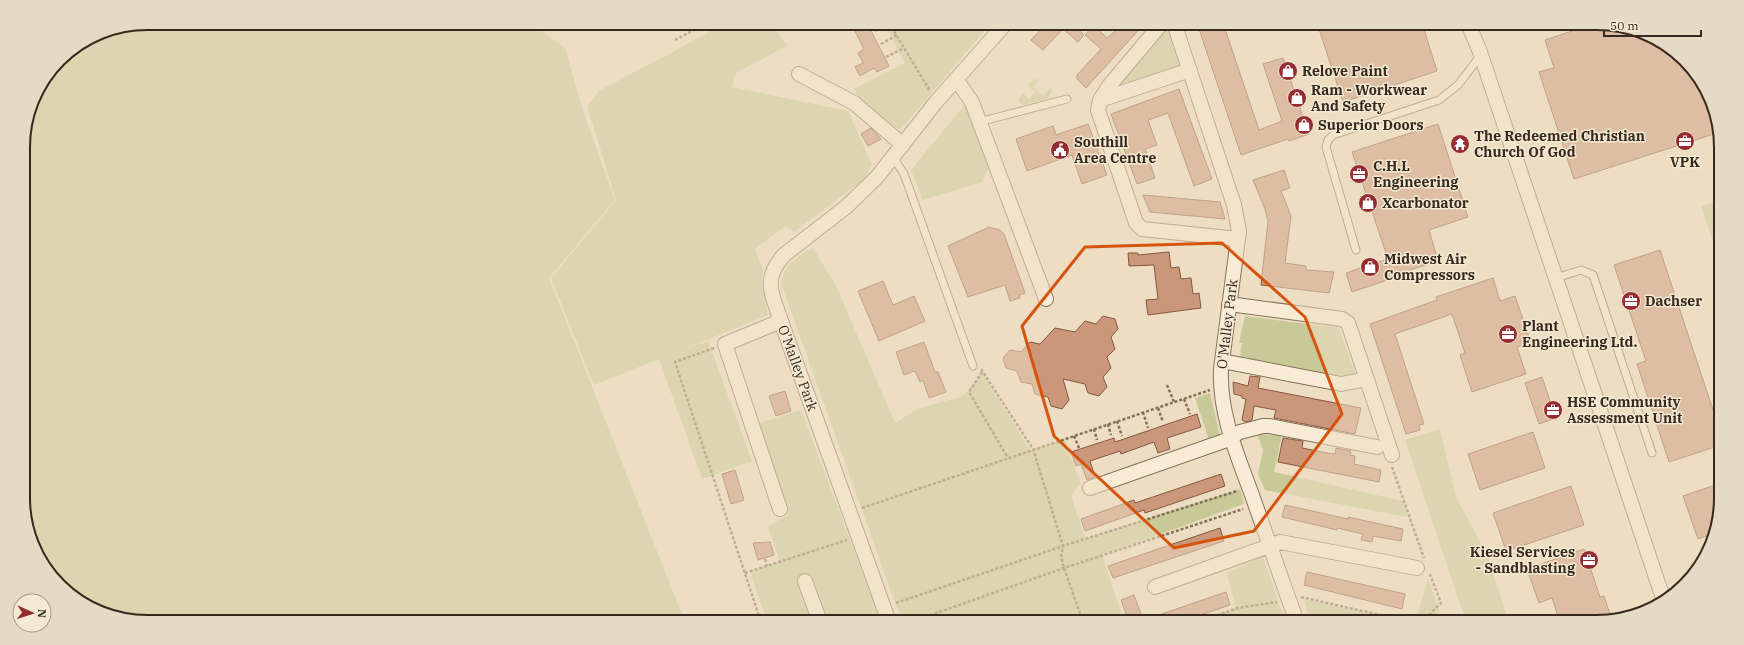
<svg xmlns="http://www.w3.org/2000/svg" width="1744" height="645" font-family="'IBM Plex Serif',serif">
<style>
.green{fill:#c7ca97}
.building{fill:#ca977a;stroke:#855841}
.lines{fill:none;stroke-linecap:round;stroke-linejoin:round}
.service-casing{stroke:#86705a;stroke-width:9}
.minor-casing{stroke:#86705a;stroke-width:16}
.path{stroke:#86705a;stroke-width:2.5;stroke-dasharray:3 2;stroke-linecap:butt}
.service{stroke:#f8ecd6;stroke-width:7}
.minor{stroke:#f8ecd6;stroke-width:14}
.marked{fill:none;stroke:#d6540e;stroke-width:3;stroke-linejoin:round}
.labels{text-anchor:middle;stroke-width:3;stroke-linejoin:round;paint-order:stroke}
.poi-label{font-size:14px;font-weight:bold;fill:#37291e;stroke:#f4e9d2;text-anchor:start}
.street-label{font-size:14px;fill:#37291e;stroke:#f4e9d2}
.rim{fill:none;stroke:#37291e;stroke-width:2}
</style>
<rect width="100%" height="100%" fill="#eddec3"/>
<!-- green -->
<path class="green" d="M147 23H531L565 48 583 111 615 200 549 278 685 622H147L107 615 54 580 25 522 23 139 36 92 65 54 100 32Z
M724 23H772L787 46 737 72 732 87 848 111 872 165 863 180 794 232 785 226 755 249 763 269 762 285 768 315 677 352 708 341 752 461 702 479 659 359 594 385 551 278 616 200 587 106 600 90 673 52Z
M883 23H991L901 129C882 126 863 105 854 89L905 63Z
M1167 27H1171L1183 65 1123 87 1119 86 1118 83Z
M1034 79 1039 80 1033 87 1043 96 1050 88 1052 91 1049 97 1047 99 1022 105 1018 100 1023 93 1029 99 1036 92 1028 86Z
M966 103 990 165 982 182 923 200 911 170Z
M1720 200V262L1701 206Z
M813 248 836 286 895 423 917 409 963 396 982 373 1030 450 1064 439 1081 484 1071 495 1085 538 1240 489 1244 504 1102 555 1124 622H902L781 283C787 261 795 259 813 248Z
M1245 316 1323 326 1337 324 1356 375 1343 378 1247 360V357H1240L1242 343H1239Z
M1210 393 1220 436 1209 440 1195 398Z
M801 410 881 622H768L750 573 780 562 768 526 788 515 757 424Z
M1440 429 1456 497 1488 557 1509 622H1466L1405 440Z
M1257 434 1282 435 1274 472 1403 501 1407 517 1265 490 1258 474 1263 450Z
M1263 556 1285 622H1194L1236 608 1227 573Z
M1428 579 1443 622H1415Z
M1304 599 1406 622H1310Z"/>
<!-- building -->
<path class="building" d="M851 23H867L889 66 877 72 874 68 860 76 855 67 863 63 858 53 864 49Z
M1047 23H1071L1084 35 1078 42 1063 29 1043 50 1031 40Z
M1124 23H1145L1086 88 1077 79V75L1101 49 1085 35 1094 25 1107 38Z
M1197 23H1223L1259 130 1282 121 1263 64 1283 58 1309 134 1289 141 1288 139 1241 155Z
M1317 23H1422L1437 71 1343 102Z
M1596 23 1637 30 1690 65 1708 92 1720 132 1574 179 1539 72 1554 68 1545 40Z
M1179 89 1212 179 1194 186 1168 113 1148 120 1157 145 1145 149 1155 178 1137 184 1111 114Z
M1088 124 1107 175 1082 184 1072 155 1027 171 1016 139 1053 126 1056 135Z
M1438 124 1468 217 1429 230 1438 261 1410 270 1411 272 1352 292 1346 273 1388 259 1352 152Z
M871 128 881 139 868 146 861 134Z
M1284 170 1290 188 1281 191 1291 216 1285 263 1306 266V270L1334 272 1329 293 1261 285 1268 221 1265 209 1253 180Z
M1143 195 1220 202 1225 219 1150 212Z
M989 227 1000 230 1004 234 1025 293 1019 295 1020 298 1010 301 1005 285 968 297 948 246Z
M1660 250 1721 434V445L1669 462 1637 364 1646 361 1614 265Z
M1169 252 1171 268 1179 267 1181 279 1191 278 1193 294 1199 293 1201 308 1148 315 1146 300 1158 299 1154 265 1129 266 1128 253H1138V255Z
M1493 278 1500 301 1515 296 1531 343 1517 347 1526 374 1472 392 1460 355 1465 353 1452 314 1395 334 1424 424 1419 425 1420 430 1406 434 1370 324 1437 300 1436 297Z
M883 281 893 305 914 296 925 321 879 341 858 291Z
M1103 316 1115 319 1118 329 1111 337 1115 349 1107 357 1111 368 1103 377 1107 387 1099 396 1088 393 1085 384 1063 379 1069 400 1062 409 1051 406 1048 397 1035 394 1032 384 1021 382 1017 371 1006 368 1003 358 1010 350 1021 352 1030 342 1040 344 1055 328 1075 332 1085 321 1096 324Z
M924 342 935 372H938L946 392 929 398 923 380 920 382 915 371 904 375 896 352Z
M1250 376 1260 377 1258 388 1361 408 1355 434 1274 418 1276 410 1254 406 1252 420 1246 422 1242 420 1246 399 1242 398V396L1234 394 1233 382 1248 386Z
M1542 377 1556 418 1539 424 1525 383Z
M785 391 791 411 776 416 769 396Z
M1197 414 1201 427 1167 438 1170 449 1158 453 1154 442 1121 454 1120 451 1090 461 1095 477 1087 480 1081 464 1076 466 1071 452 1114 438 1115 442Z
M1533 432 1545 468 1480 490 1468 454Z
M1283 438 1303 441 1302 448 1327 453 1335 454 1336 448 1351 451 1350 455 1355 456 1354 464 1381 470 1379 482 1278 462Z
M735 470 744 500 731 504 722 474Z
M1221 474 1225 486 1145 513 1144 510 1085 531 1081 519 1134 500 1135 503Z
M1721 483V498L1715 533 1698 539 1683 496Z
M1571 486 1584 525 1506 551 1493 513Z
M1285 505 1348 519V517L1403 529 1401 541 1373 536 1372 542 1361 540 1363 534 1337 528V530L1282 517Z
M1220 528 1224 541 1113 578 1108 566Z
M770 542 774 555 758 560 753 543Z
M1584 549 1600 597 1604 596 1612 620 1605 622H1560L1552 598 1539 603 1527 569Z
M1307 572 1405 594 1402 609 1304 585Z
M1226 592 1230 605 1180 622H1144V620Z
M1134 595 1144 622H1129L1121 600Z"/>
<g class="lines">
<!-- service casing -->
<g class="service-casing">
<path id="service" d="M979 122 1067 99
M893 157 904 174 973 366
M1356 250 1326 147 1328 140 1333 135 1439 100 1458 85 1481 55
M1556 278 1581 270 1593 275 1652 453"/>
</g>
<!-- minor casing -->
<g class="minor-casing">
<path id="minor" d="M1174 23 1234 205 1239 231 1221 369C1219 415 1238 456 1253 498 1268 540 1282 581 1297 622
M1468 23 1480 52 1664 601
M1190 70 1100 100 1098 110 1136 223 1142 229 1238 239
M799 74 854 103 903 145
M956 79 972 102 1046 299
M1100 100 1109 86 1162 23
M1229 304 1342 319 1348 323 1392 455
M1222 361 1341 384 1367 379
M1090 488 1224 441 1240 432 1263 426H1270L1377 447
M780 509 725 344 781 321
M805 581 820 622
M1155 587 1280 542 1417 568
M889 622 781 321C772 294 762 279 784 255L846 207 877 177 936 102 1006 23"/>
</g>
<!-- path -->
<path class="path" d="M889 23 930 91
M875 31 888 23
M675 40 707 23
M881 44 897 35
M886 57 904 48
M714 348 675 362 761 622
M981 369 1033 449 1063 546 1061 556 1064 568 1083 622
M982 372 969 392 1008 458
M1167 385 1174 402
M1184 399 1190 414
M1158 408 1163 422
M1143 412 1148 428
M1117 421 1122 436
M1108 424 1111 435
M1094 429 1097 440
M1074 436 1079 448
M1392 467 1424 558
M862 508 1210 390
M765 559 767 566
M745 573 847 540
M1301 597 1411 622
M896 603 1063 546 1237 491
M911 622 1064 568 1243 509
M1198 622 1238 608 1277 602
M1422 622 1441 603 1429 572"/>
<!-- service -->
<use href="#service" class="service"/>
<!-- minor -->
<use href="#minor" class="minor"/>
</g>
<!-- marked area -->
<path d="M0 0H1744V645H0ZM1222 243 1305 317 1342 414 1254 531 1174 548 1054 436 1022 326 1085 247Z" fill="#eddec3" fill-opacity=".55" fill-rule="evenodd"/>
<path class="marked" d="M1222 243 1305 317 1342 414 1254 531 1174 548 1054 436 1022 326 1085 247Z"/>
<!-- icons -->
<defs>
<g id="shop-disc" transform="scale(1)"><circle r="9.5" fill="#942c32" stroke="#f4e9d2"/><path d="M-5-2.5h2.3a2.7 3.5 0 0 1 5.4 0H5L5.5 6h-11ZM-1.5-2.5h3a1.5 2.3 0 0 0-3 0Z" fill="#fff"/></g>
<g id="office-disc" transform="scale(1)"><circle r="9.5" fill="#942c32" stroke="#f4e9d2"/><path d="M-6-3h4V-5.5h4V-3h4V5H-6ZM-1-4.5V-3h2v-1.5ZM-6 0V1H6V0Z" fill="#fff"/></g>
<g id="temple-disc" transform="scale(1)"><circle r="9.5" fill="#942c32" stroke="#f4e9d2"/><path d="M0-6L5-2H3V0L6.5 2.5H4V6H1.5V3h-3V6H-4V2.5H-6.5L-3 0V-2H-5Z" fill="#fff"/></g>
<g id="civic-disc" transform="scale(1)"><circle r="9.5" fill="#942c32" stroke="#f4e9d2"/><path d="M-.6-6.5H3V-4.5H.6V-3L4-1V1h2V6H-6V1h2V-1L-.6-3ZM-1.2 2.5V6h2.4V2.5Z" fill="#fff"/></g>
</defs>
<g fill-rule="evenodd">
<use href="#shop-disc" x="1288" y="71"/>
<use href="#shop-disc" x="1297" y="98"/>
<use href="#shop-disc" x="1304" y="125"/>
<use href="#office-disc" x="1685" y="141"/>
<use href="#temple-disc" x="1460" y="144"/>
<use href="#civic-disc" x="1060" y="150"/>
<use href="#office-disc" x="1359" y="174"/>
<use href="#shop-disc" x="1368" y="203"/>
<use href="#shop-disc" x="1370" y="267"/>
<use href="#office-disc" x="1631" y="301"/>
<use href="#office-disc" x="1508" y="334"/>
<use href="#office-disc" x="1553" y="410"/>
<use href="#office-disc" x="1589" y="560"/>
</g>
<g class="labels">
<!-- poi labels -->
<g class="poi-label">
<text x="1302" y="76">Relove Paint</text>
<text x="1311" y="95">Ram - Workwear<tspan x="1311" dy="16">And Safety</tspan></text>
<text x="1318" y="130">Superior Doors</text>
<text x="1474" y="141">The Redeemed Christian<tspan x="1474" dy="16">Church Of God</tspan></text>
<text x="1074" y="147">Southill<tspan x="1074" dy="16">Area Centre</tspan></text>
<text x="1685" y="167" text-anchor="middle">VPK</text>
<text x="1373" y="171">C.H.L<tspan x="1373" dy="16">Engineering</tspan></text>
<text x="1382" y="208">Xcarbonator</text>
<text x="1384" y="264">Midwest Air<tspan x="1384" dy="16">Compressors</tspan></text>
<text x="1645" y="306">Dachser</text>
<text x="1522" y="331">Plant<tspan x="1522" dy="16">Engineering Ltd.</tspan></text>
<text x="1567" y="407">HSE Community<tspan x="1567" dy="16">Assessment Unit</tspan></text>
<text x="1575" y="557" text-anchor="end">Kiesel Services<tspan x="1575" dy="16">- Sandblasting</tspan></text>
</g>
<!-- street labels -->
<g class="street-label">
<text transform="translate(1227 324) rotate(-83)" y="5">O'Malley Park</text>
<text transform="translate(798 368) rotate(70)" y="5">O'Malley Park</text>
</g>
</g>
<!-- crop -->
<path d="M0 0H1744V645H0ZM147 30H1597A117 117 0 0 1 1714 147V498A117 117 0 0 1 1597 615H147A117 117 0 0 1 30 498V147A117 117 0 0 1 147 30Z" fill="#e5dac4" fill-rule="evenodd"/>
<path class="rim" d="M147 30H1597A117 117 0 0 1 1714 147V498A117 117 0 0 1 1597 615H147A117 117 0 0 1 30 498V147A117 117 0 0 1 147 30Z"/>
<!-- north arrow -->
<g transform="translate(32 613) rotate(93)"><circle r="19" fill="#f4e9d2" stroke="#a89c8a"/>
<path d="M0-3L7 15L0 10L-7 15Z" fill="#942c32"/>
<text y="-6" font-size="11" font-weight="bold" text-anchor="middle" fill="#37291e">N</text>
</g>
<!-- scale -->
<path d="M1604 30v6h97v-6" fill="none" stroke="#37291e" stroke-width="2"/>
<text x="1610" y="30" font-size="12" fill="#37291e" stroke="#f4e9d2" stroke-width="3" paint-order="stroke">50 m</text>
</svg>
